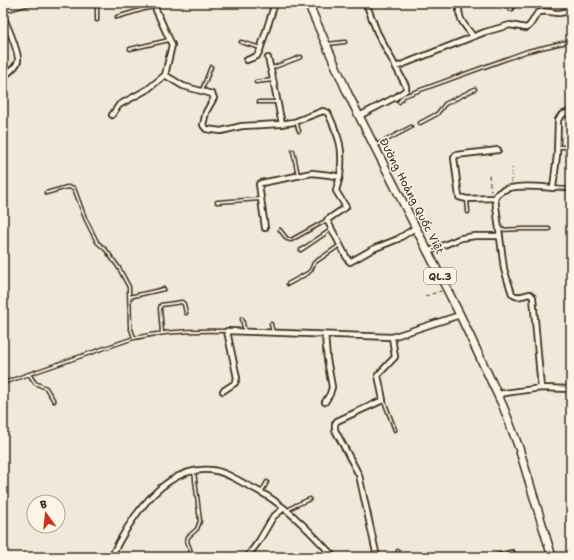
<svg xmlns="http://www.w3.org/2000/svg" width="574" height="560" font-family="'Shantell Sans',sans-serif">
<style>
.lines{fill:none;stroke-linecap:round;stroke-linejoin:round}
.service-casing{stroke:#3b2a1e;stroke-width:5}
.minor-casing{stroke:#3b2a1e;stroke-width:8}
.trunk-casing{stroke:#3b2a1e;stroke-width:10}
.path{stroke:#3b2a1e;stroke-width:1;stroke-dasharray:4 3;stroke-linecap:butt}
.service{stroke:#fcf5e5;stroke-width:2}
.minor{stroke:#fcf5e5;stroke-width:4.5}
.trunk{stroke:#fcf5e5;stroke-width:7}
.labels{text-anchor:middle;stroke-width:3;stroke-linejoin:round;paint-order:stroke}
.shield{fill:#fcf5e5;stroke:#75675a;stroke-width:1}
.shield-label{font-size:10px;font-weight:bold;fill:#3b2a1e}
.street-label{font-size:11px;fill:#3b2a1e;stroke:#fcf5e5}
</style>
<rect width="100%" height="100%" fill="#f0e9d9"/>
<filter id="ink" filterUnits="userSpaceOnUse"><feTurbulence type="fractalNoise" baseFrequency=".025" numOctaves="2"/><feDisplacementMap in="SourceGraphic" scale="8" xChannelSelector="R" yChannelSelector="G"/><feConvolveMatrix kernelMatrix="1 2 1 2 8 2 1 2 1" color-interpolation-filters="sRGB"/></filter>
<g filter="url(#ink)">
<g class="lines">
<!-- service casing -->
<g class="service-casing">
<path id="service" d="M117 17 144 9 155 7
M97 20V8L100 3
M241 42 261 48
M327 44 345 42
M130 49 169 40
M272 68 301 57
M256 82 273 80
M202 90 211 67
M259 102H277
M399 102 404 96 528 51 571 41
M296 122 299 131
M420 123 437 114 445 104 475 89
M377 145 411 127
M558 147H571
M293 151 298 175
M554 188 571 189
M46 193 67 187 74 188 85 218 97 242 106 250 119 268 129 287 130 326 134 338
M467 199 468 212
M217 202 260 199
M280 230 287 239 291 240 327 220
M500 230 523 229H549
M301 250 332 229
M288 284 308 273 311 270 314 263 340 245
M129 297 164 289
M242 319 245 332
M271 324 273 333
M162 332 160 308 161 305 182 302 184 304 186 313
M29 374 35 383 46 388 54 401
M3 383 134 338C165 331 195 330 226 331
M384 401 395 430
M262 491 267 482
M288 510 296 505 310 499
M191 552 187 541 188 537 197 529 200 521 194 471
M397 557 398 551"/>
</g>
<!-- minor casing -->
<g class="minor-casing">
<path id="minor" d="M459 3C458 20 463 23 473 36
M510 3 511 8
M3 10 28 3
M3 16C7 25 19 52 18 61 17 67 8 73 3 77
M268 58C274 80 277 102 282 124
M247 60 257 56 260 50 275 3
M396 67 485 32 510 25 526 28C533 25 533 17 538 13 544 9 551 13 558 13 562 13 567 11 571 10
M165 75 183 86 212 94 214 98 206 112 203 125 206 129 221 131 242 126 280 124 294 122 323 111 328 113C339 137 344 148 340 176 339 181 337 186 336 191L346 207 327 220 348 260 350 262 373 249 398 239 415 228
M112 115 119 105 148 89 165 75 172 45 156 10V3
M359 116 396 97 406 90V86L377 32 366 3
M495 198 467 199 459 197 454 158 456 155 498 150
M265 228 259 184 261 183 312 173 330 175 340 177
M427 252 461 238 475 236H500
M541 388 533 297 530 294C524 295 517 299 512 294L504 269 495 198C501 182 539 187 553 188L557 155 558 120C561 114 565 113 571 112
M223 391 235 383 237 378 227 331 392 337 460 315
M498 394 541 388 571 389
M325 402 330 394 332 387 327 359 325 335
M111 557C129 521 163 465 211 470 223 471 234 478 245 484 255 489 267 495 276 502 298 518 316 538 334 557
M247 557 259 541 273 517 284 508
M377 557 359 475 335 430V424L337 421 383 400 378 375 395 357 392 337
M496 557 512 553"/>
</g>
<!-- trunk casing -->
<g class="trunk-casing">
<path id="trunk" d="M308 3 348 94 460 315 503 406 519 448 552 557"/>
</g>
<!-- path -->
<path class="path" d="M489 175 491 192
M511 183 512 168
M425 296 441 291"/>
<!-- service -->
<use href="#service" class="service"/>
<!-- minor -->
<use href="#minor" class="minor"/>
<!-- trunk -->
<use href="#trunk" class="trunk"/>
</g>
</g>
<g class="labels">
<!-- shield labels -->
<rect class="shield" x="424" y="268" width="32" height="16" rx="3"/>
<g class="shield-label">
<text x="440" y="280">QL.3</text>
</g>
<!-- street labels -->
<g class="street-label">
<text transform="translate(412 196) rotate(63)" y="4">Đường Hoàng Quốc Việt</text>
</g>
</g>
<!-- margin -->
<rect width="574" height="560" fill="none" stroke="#fcf5e5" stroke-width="16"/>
<rect x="8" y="8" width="558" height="544" fill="none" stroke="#3b2a1e" stroke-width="1.5" filter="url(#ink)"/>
<!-- north arrow -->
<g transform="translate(46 514) rotate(345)"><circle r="19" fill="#fcf5e5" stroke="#afa495"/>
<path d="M0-3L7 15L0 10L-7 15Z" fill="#c8321e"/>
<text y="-6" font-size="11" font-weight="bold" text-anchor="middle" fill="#3b2a1e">B</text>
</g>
</svg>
